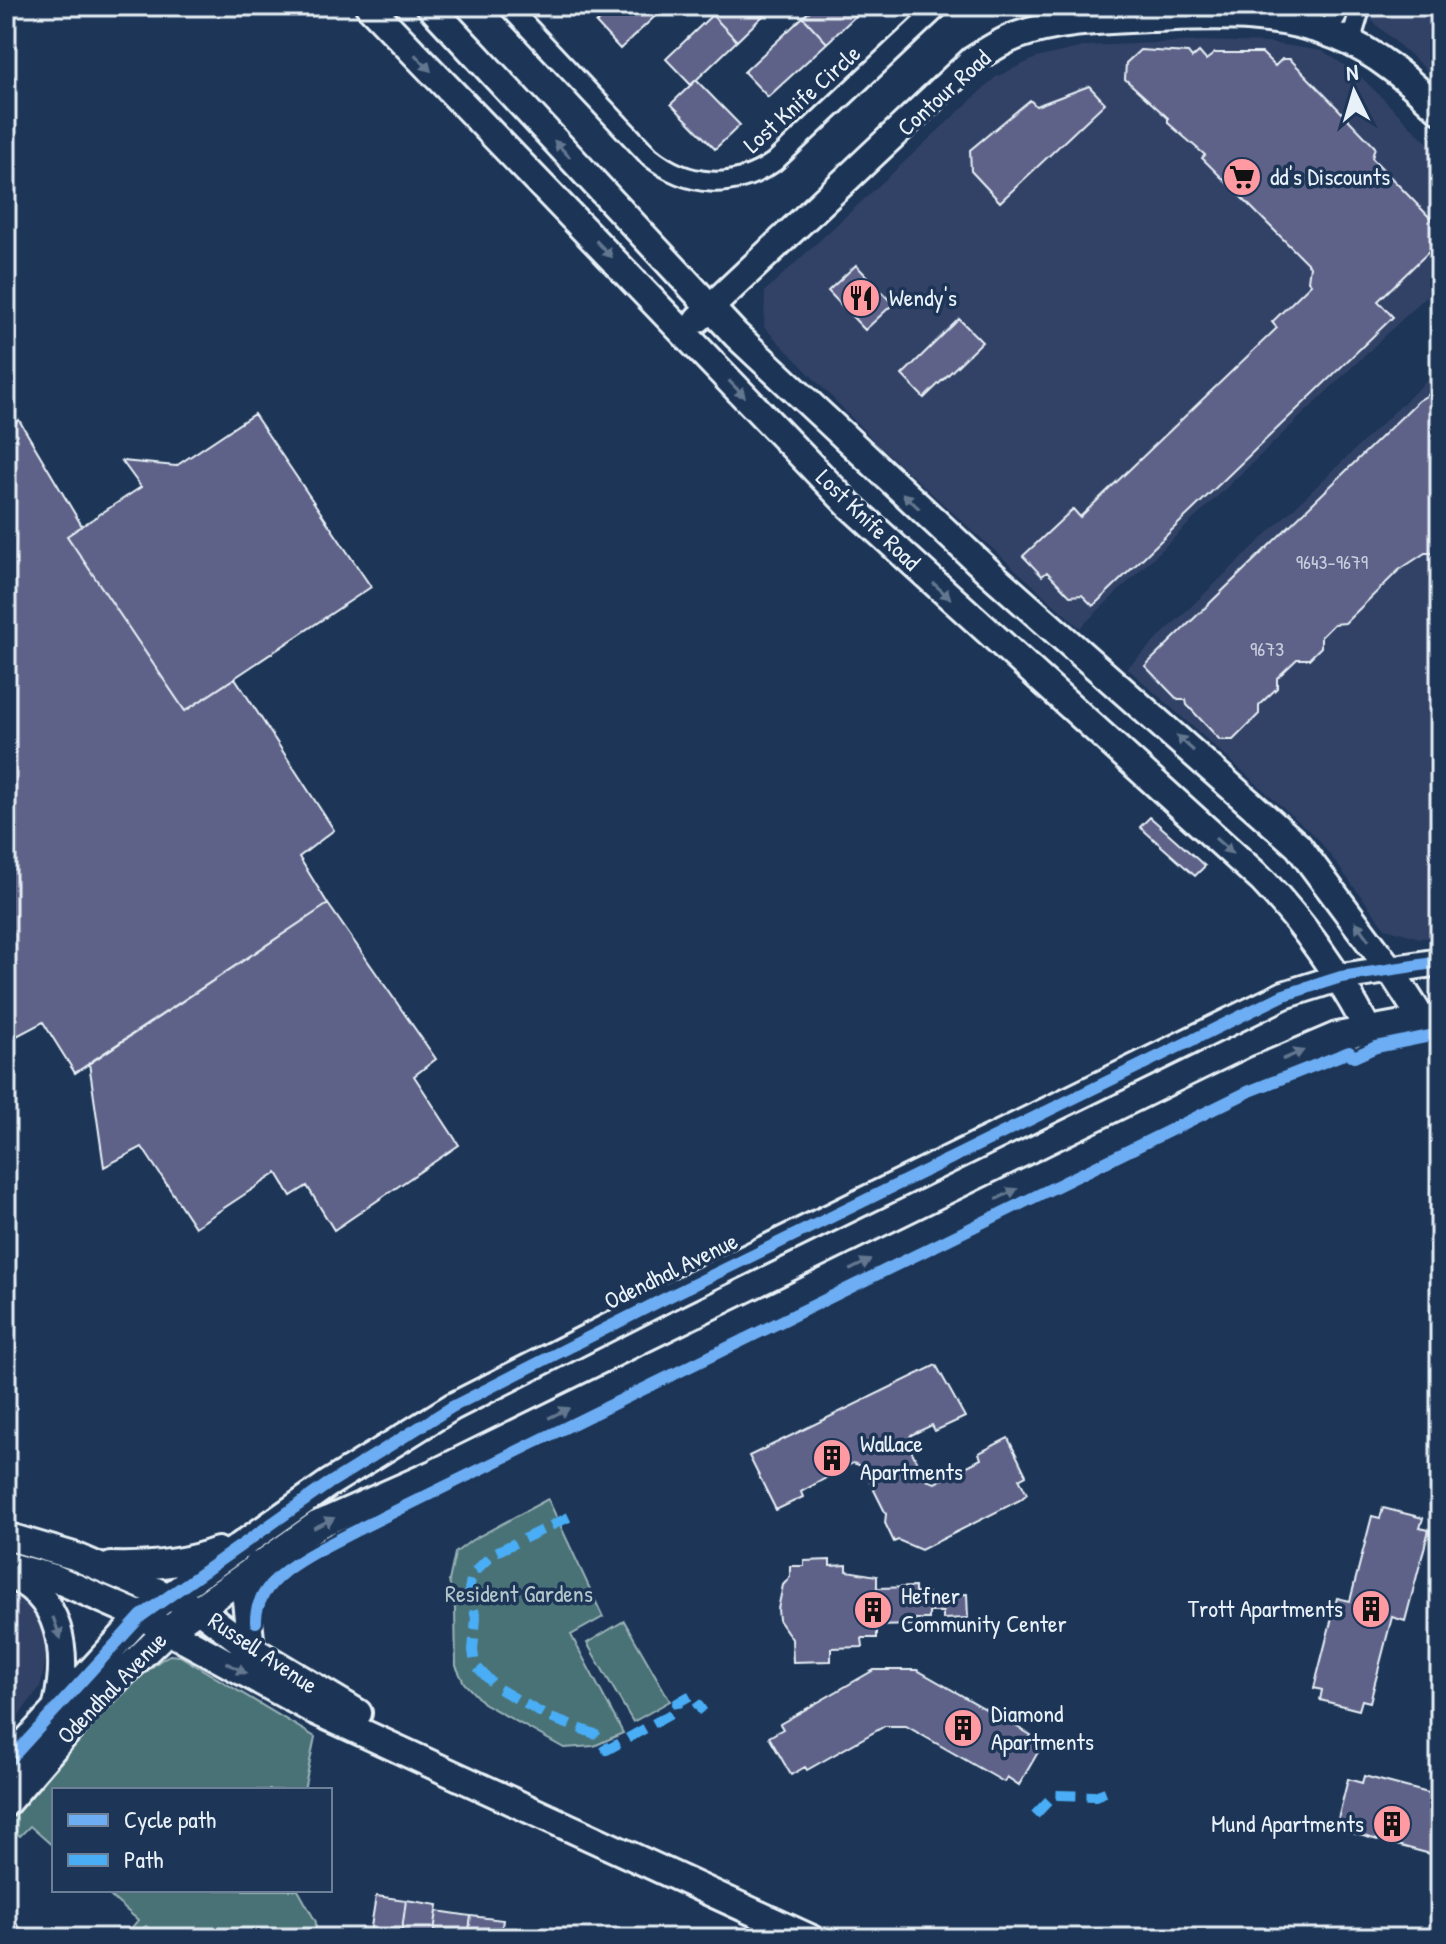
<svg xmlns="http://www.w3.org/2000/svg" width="1446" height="1944" font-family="'Patrick Hand',sans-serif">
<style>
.built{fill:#314266}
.green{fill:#4a7276;stroke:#99b2b7;stroke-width:2}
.building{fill:#5f6288;stroke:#e8f1f8;stroke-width:2}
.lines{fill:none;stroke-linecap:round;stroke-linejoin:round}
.street-casing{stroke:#e8f1f8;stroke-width:24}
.secondary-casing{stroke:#e8f1f8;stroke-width:32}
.street{stroke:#1d3557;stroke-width:18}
.secondary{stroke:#1d3557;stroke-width:26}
.quiet{stroke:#49aef6;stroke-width:10;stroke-dasharray:20 10;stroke-linecap:butt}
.cycleway-casing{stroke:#1d3557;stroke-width:17}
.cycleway{stroke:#6dadf4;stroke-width:12}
.oneway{fill:#64778f}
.labels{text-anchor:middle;stroke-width:7;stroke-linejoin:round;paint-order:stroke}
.number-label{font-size:20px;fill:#c6cddc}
.street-label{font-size:24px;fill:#e8f1f8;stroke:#1d3557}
.poi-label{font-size:24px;fill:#e8f1f8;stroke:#1d3557;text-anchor:start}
.park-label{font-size:24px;fill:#b1c5ca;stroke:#1d3557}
</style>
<rect width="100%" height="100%" fill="#1d3557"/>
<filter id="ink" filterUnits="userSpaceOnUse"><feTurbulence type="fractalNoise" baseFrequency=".0125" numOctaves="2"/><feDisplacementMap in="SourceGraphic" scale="16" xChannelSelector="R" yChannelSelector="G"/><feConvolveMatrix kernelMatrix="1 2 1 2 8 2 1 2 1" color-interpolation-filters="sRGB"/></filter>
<g filter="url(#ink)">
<!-- built -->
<path class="built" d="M1375 6H1440V82L1370 19Z
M1204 41 1270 43 1323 51 1359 75 1440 155V283L1080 628 877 444 764 327 765 291 996 77 1036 58 1087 46Z
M1440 368V937L1420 938 1385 928 1317 838 1127 668Z
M6 1585 36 1609 45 1627 49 1645 40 1687 6 1733Z"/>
<!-- green -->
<path class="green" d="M548 1499 603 1617 571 1635 623 1733 594 1746 564 1748 483 1703 464 1683 456 1666 455 1609 449 1581 455 1553 472 1540Z
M624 1621 670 1701 633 1722 587 1643Z
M170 1655 180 1656 315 1737 304 1790H54V1847L30 1826 20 1836 6 1826C14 1800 144 1664 170 1655Z
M103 1890H298L316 1922 315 1938H160L146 1926 133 1936 130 1930 138 1920Z"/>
<!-- building -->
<path class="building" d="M615 6H666L620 49 596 23Z
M721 6H773L737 41 712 15Z
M815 6H866L827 43 803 17Z
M712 15 737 41 691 85 666 59Z
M803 17 827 43 768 97 744 72Z
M1140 50 1188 53 1192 58 1199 52 1206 60 1215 53H1262L1275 66 1282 59H1290L1375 147 1372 158 1440 228V241L1378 301 1393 317 1093 606 1082 595 1070 596 1047 572 1042 576 1023 556 1073 509 1080 517 1277 328 1272 322 1311 284 1308 281 1310 266 1202 158 1205 155 1168 123V118L1125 79 1126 63Z
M696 80 740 125 715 149 671 104Z
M1089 86 1105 103 1000 202 971 171 970 150 1030 100 1036 106Z
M856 265 893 304 865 330 828 291Z
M959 319 982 342 924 398 902 375Z
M1436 390 1440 396V553H1425L1399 570 1345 623 1334 624 1321 637V647L1309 659H1297L1277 678V688L1259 705V714L1233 740H1220L1187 705 1186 700H1178L1145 666 1418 401Z
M254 414 371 587 185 711 67 536 141 487 122 461 176 466Z
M19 420 82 526 67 536 185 711 235 678 334 830 299 857 328 904 75 1073 43 1022 13 1038 6 1029V430Z
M1150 817 1205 866 1195 876 1140 827Z
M328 904 436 1059 414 1076 459 1145 334 1230 307 1186 291 1196 277 1173 195 1227 142 1147 104 1167 89 1063Z
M936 1365 965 1417 935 1431 932 1425 911 1435 908 1444 926 1480 935 1483 981 1459 979 1453 1008 1438 1026 1475 1019 1479 1027 1494 1020 1500 921 1550 898 1540 894 1542 885 1523 886 1514 862 1466 853 1463 801 1492 803 1497 776 1510 749 1456Z
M1383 1508 1423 1518 1420 1528 1429 1530 1405 1621 1392 1617 1370 1702 1362 1700 1359 1710 1320 1700 1322 1690 1314 1688 1337 1598 1350 1601 1372 1516 1380 1518Z
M830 1560V1566L847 1565V1571L877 1576V1588L915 1587V1593H928V1601H943V1595L967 1594 968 1618 943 1619V1612H929V1619H915V1625L877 1626V1638H862L863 1647 831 1648V1661L793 1662 792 1639 779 1620 778 1609 783 1585 790 1577V1566H804V1561Z
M874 1670H917L1031 1735 1028 1740 1041 1747 1019 1785 1007 1777 1004 1782 906 1726H885L807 1770 805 1767 791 1775 769 1737 783 1729 780 1724Z
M1364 1776 1440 1796V1871L1435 1869 1438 1856 1348 1832 1350 1826 1337 1823 1348 1779 1362 1783Z
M376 1896 406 1900 401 1938 370 1933Z
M406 1900 438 1905 433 1938H401Z
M437 1911 471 1916 468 1938H433Z
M471 1916 503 1920 500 1938H468Z
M16 1924 32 1938H6Z"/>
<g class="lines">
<!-- street casing -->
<g class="street-casing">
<path id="street" d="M508 6 649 156C687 187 733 191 774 162L940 6
M1327 33 1342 6
M1350 43 1361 6"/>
</g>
<!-- secondary casing -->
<g class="secondary-casing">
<path id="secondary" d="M369 6 849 505 1263 881C1306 926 1338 973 1367 1028
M430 6 736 335 988 571 1298 846 1389 968 1422 1019
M698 319 973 60C987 51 1000 42 1016 36 1058 21 1105 20 1149 18 1213 16 1275 11 1336 36 1377 52 1409 81 1440 110
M6 1536 74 1556 200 1610 251 1649 358 1713
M6 1565 54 1578 141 1616 313 1710 810 1938
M111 1566C147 1567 184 1564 218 1551
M6 1574C62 1594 69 1654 57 1705
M251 1649 246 1600 258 1565
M6 1764 141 1616 328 1484 452 1407 662 1300 1284 995 1341 977 1440 962
M6 1803 93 1702 168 1630 317 1525 433 1474 1257 1070 1337 1036 1440 1017"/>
</g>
<!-- street -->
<use href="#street" class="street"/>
<!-- secondary -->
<use href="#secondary" class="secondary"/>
<!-- quiet -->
<path class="quiet" d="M569 1517 494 1553 472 1574 469 1590 476 1618 473 1650 475 1665 496 1687 548 1717 595 1734 607 1750 678 1710 677 1703 691 1695 703 1712
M1035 1815 1054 1795 1095 1796 1108 1791"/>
<!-- cycleway casing -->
<g class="cycleway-casing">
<path id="cycleway" d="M256 1622C254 1574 326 1547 361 1528L1250 1091 1349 1052 1354 1057 1376 1047 1440 1034
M6 1764 141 1616 328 1484 452 1407 662 1300 1284 995 1341 977 1440 962"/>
</g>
<!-- cycleway -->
<use href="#cycleway" class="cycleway"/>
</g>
<!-- one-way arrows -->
<defs><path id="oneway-solid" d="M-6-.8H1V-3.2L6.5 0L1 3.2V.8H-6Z" transform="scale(2)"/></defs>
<g class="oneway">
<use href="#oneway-solid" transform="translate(423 63) rotate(46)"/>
<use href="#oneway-solid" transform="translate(562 149) rotate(-133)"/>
<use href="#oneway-solid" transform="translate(604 249) rotate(46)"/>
<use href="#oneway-solid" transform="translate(737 389) rotate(46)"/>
<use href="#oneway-solid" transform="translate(911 501) rotate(-137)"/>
<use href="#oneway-solid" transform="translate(942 591) rotate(42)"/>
<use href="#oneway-solid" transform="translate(1185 743) rotate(-138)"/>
<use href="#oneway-solid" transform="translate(1224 846) rotate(42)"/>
<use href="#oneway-solid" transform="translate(1362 931) rotate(-126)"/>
<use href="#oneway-solid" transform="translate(1293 1055) rotate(-23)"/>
<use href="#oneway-solid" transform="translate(1007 1194) rotate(-26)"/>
<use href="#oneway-solid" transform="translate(860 1265) rotate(-26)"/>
<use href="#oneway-solid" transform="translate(559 1413) rotate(-26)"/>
<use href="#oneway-solid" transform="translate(324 1523) rotate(-26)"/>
<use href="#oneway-solid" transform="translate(57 1628) rotate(70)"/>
<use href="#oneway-solid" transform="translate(236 1668) rotate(29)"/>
</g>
</g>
<!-- icons -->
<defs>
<g id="supermarket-disc" transform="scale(2)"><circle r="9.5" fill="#ff9aa2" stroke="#1d3557"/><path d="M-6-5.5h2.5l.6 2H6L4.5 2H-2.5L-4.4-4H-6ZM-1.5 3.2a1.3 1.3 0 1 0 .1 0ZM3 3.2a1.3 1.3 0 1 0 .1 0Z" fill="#111"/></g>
<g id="restaurant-disc" transform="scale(2)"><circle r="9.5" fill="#ff9aa2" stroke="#1d3557"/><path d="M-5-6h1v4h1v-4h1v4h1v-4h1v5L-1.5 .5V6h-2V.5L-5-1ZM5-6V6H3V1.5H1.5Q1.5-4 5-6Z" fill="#111"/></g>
<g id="building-disc" transform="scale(2)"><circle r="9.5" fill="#ff9aa2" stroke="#1d3557"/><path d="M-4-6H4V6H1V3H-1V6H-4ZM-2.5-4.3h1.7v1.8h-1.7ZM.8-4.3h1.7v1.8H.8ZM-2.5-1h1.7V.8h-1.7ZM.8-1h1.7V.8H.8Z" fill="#111"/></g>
</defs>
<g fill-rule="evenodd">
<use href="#supermarket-disc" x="1242" y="177"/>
<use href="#restaurant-disc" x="861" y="298"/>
<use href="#building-disc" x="832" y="1458"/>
<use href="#building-disc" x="1371" y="1609"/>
<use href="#building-disc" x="873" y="1610"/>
<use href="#building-disc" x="963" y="1728"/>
<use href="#building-disc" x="1392" y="1824"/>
</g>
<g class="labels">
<!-- number labels -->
<g class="number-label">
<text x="1332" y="569">9643-9679</text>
<text x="1267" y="656">9673</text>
</g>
<!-- street labels -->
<g class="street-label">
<text transform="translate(944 93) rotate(-42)" y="8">Contour Road</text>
<text transform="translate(802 99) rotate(-42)" y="8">Lost Knife Circle</text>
<text transform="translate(868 520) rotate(44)" y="8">Lost Knife Road</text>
<text transform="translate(671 1271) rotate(-26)" y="8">Odendhal Avenue</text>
<text transform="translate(263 1653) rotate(34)" y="8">Russell Avenue</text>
<text transform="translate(112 1688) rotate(-46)" y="8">Odendhal Avenue</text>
</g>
<!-- poi labels -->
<g class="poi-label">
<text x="1270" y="185">dd's Discounts</text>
<text x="889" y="306">Wendy's</text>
<text x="860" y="1452">Wallace<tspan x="860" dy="28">Apartments</tspan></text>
<text x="901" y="1604">Hefner<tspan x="901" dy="28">Community Center</tspan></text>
<text x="1343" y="1617" text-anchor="end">Trott Apartments</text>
<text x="991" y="1722">Diamond<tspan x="991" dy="28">Apartments</tspan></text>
<text x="1364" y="1832" text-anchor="end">Mund Apartments</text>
</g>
<!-- park labels -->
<g class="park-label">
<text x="519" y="1602">Resident Gardens</text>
</g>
</g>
<!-- margin -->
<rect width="1446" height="1944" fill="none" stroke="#1d3557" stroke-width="32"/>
<rect x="16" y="16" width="1414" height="1912" fill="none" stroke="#e8f1f8" stroke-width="3" filter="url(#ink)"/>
<!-- legend -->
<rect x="52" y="1788" width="280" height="104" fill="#1d3557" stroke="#6e8097" stroke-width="2"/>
<rect x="68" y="1814" width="40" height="12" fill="#6dadf4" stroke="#6e8097" stroke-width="2"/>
<text x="124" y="1828" font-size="24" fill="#e8f1f8">Cycle path</text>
<rect x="68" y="1854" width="40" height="12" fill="#49aef6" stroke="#6e8097" stroke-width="2"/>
<text x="124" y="1868" font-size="24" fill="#e8f1f8">Path</text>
<!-- north arrow -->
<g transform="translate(1354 92) rotate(355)" stroke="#1d3557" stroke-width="6" paint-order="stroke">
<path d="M0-6L14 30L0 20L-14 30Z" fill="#e8f1f8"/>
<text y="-12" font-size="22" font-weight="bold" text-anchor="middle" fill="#e8f1f8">N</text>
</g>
</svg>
